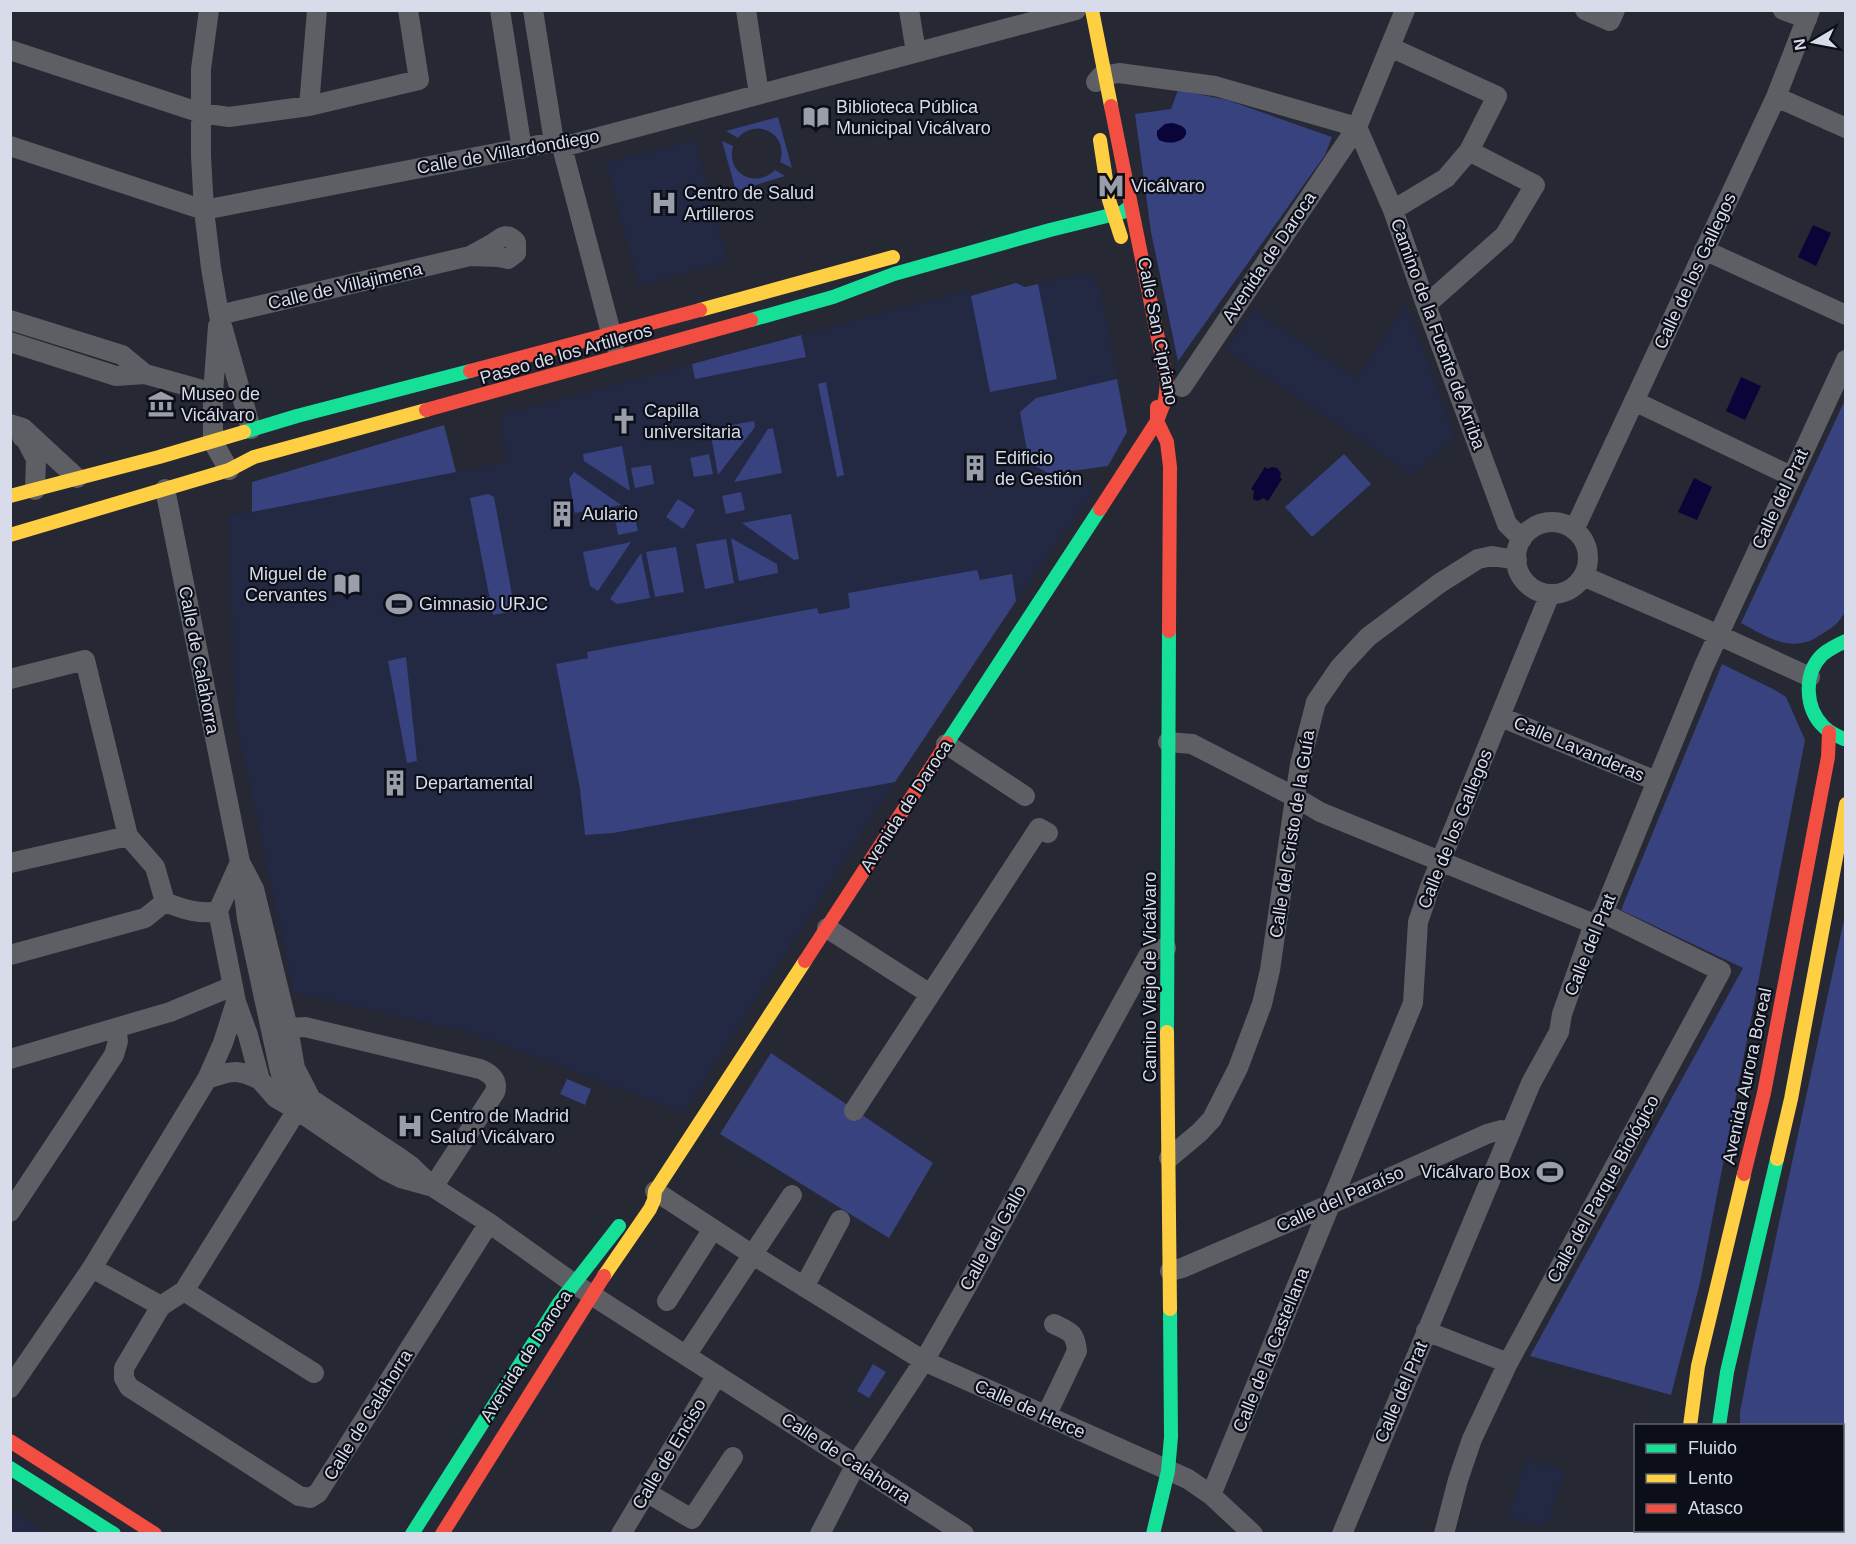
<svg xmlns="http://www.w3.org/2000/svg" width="1856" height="1544" font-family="Helvetica,sans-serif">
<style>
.built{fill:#232943}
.green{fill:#37427e}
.water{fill:#090538}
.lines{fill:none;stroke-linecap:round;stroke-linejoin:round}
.street{stroke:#5e5f64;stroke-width:20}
.fast{stroke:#16e098;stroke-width:14}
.slow{stroke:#ffcf43;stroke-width:14}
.jam{stroke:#f24e42;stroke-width:14}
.labels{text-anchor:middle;stroke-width:4.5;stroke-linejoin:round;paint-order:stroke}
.poi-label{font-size:18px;fill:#d8dcea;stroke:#0c0f18;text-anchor:start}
.street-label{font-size:18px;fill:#d8dcea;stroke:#0c0f18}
</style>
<rect width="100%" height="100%" fill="#262834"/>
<!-- built -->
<path class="built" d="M695 140 727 261 639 286 606 163Z
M1076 274 1090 275 1100 287 1127 432 1108 466 1068 472 1069 483 1089 482 1092 492 1090 496 1016 601 895 782 684 1113 471 1033 294 992 235 717 229 516 507 462 500 422 504 414 964 291 970 290 971 296 1016 283 1025 287Z
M1407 304 1455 438 1412 475 1226 349 1254 309 1357 378Z
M1527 1459 1565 1471 1546 1528 1508 1516Z
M11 1511 46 1533H11Z"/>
<!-- green -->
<path class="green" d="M1178 90 1227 100 1332 137 1325 155 1178 361 1151 232 1135 114 1171 109Z
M778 117 792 168 780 162C789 134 757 117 738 138L726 131Z
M722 141 733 146C726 174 755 189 775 170L785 176 736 191Z
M1016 283 1025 287 1038 284 1057 379 990 392 971 296Z
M801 335 806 357 695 379 692 364Z
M1117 379 1127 432 1108 466 1049 474 1029 462 1020 412 1036 398Z
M826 382 844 475 837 477 818 384Z
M1845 400V611C1839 624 1833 627 1822 634 1818 636 1814 640 1809 641 1785 650 1762 634 1741 623Z
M754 421 755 427 718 475 710 429Z
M444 425 456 472 252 512V482Z
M773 428 782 473 734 482 768 429Z
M622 446 630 491 584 461 583 454Z
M709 454 713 474 694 477 690 458Z
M1344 454 1371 484 1312 537 1285 507Z
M651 465 654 484 635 488 631 468Z
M574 472 621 505 575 513 569 479Z
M741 492 745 510 726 514 722 496Z
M488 494 494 497 515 611 493 615 470 498Z
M678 499 695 510 683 529 666 517Z
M634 514 638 531 618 535 615 517Z
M791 514 799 559 794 560 742 523Z
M731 538 777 564 778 573 739 581Z
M726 539 734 583 705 589 696 544Z
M631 542 598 591 590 586 583 552Z
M676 547 684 592 655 597 646 552Z
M641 553 650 598 617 604 610 599Z
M977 570 980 580 1012 574 1016 601 895 782 613 833 585 835 580 789 556 664 588 658 587 652 817 608 819 614 850 608 848 593Z
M406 657 417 761 407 763 388 661Z
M1722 664 1773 689 1786 697 1805 740 1700 1283 1671 1395 1530 1356 1743 968 1621 910Z
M1845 915V1533H1740V1531L1842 1530V1426L1740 1425V1412L1752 1349Z
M771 1053 933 1163 889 1238 720 1134Z
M567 1079 591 1089 585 1105 560 1094Z
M873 1364 886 1372 869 1398 857 1391Z"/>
<!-- water -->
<path class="water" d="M1172 123C1201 128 1180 150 1159 140L1157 136V131L1165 124Z
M1813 225 1831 233 1816 266 1798 257Z
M1741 377 1761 386 1745 420 1726 411Z
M1265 467 1268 469 1271 467 1277 468 1281 473 1280 477 1282 479 1268 501 1263 498 1258 501 1253 499 1254 491 1251 489Z
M1694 478 1712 487 1697 520 1678 512Z"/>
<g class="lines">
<!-- street -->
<path class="street" d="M209 10 201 69V156L204 210 211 268 219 315 251 429
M500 10 522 149
M533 10 554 142
M746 10 759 94
M909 10 916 52
M1585 10 1610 21 1615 10
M1783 10 1807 19
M1390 47 1497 96 1469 151 1446 178 1393 210
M10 50 201 113 229 117 309 106 419 80 408 10
M1096 82 1101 76 1119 73 1215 86 1357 127
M1776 97 1846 128
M309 106 317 10
M1357 127 1393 210 1426 305 1507 524 1522 539
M10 146 204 210 554 142 562 147 1076 10
M562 147 614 344
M1704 250 1846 315
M1426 305 1505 235 1535 185 1469 151
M219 315 470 256 498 257 508 259 516 253V242C506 231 501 238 492 244 485 248 477 252 470 256
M10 320 122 355 145 374
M218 326 213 393V442L229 470
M10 342 116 376 145 374 213 393
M1182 387 1357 127 1405 10
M1634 401 1791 476
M10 424 23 428 77 478
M22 437 25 438 36 459 35 490
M165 489 240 862 247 919 279 1067 286 1092 297 1110 385 1170 401 1178 430 1186
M1516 558a36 36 0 1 1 72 0a36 36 0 1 1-72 0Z
M1574 530 1776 97 1810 10
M1583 576 1694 624 1810 677
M10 679 85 660 128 836 155 867 165 902
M1501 717 1656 781
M1168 742 1192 744 1295 797 1320 812 1594 924
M946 744 1025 796
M240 862 218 911 236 1002 248 1035 260 1080 276 1098 297 1110 184 1291 161 1306 124 1368V1378L129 1387 299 1496 310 1498 318 1493 489 1223
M240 862 254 889 288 1028 295 1068 311 1099 394 1154 411 1166 433 1187 489 1223 573 1283 964 1534
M10 863 128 836
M165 902C182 909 200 915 218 911
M827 928 930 994
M10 955 145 918 165 902
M288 1028 305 1027 480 1069C490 1073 499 1080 495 1092L433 1187
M10 1059 170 1012 233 986
M207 1079C231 1071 237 1068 260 1080
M854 1111 1039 828 1048 833
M1169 1158 1200 1132 1212 1119 1238 1068 1262 1004 1270 970 1300 764 1316 702 1340 667 1368 637 1440 583 1478 559 1492 556 1517 560
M655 1191 753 1255 924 1361 1188 1479 1211 1495 1253 1534
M10 1212 114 1055 118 1041 116 1029
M92 1268 161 1306
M1170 1271 1182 1268 1331 1204 1487 1134 1501 1130 1510 1133
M804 1287 840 1220
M184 1291 314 1373
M667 1301 713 1229
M1426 1331 1508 1363
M687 1354 792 1195
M10 1388 92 1268 207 1079 223 1043 236 1002
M1046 1416 1077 1351C1075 1332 1070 1332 1054 1324
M646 1492 692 1519 733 1457
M1211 1495 1413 1003 1418 922 1430 887 1550 594
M621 1534 717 1375
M820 1534 856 1464 924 1361 968 1284 1148 956 1154 950 1166 948
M1342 1534 1531 1083 1559 1032 1562 1014 1594 924 1603 913 1704 666 1846 360
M1444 1534 1458 1480 1472 1439 1508 1363 1721 971 1603 913"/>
<!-- fast -->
<path class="fast" d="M751 320 833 297 894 274 1050 230 1123 212 1128 208
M244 432 297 416 470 371
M1844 739C1837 736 1830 733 1824 727 1805 709 1803 674 1822 655 1829 649 1837 645 1846 641
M947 743 1100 509
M1167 1032 1169 631
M1719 1426 1727 1372 1777 1159
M10 1468 114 1534
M1690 1530V1534
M412 1534 559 1303 619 1226
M1153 1534 1168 1471 1171 1437 1170 1309"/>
<!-- slow -->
<path class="slow" d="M1092 10 1111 106
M1100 140 1109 200 1121 237
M700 310 893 257
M10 496 159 457 244 432
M10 535 229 470 254 457 426 410
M1167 1032 1170 1309
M1777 1159 1791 1099 1846 804
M604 1276 650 1209 654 1200 655 1191 805 961
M1690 1426 1698 1366 1744 1174
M1718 1530 1719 1534"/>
<!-- jam -->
<path class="jam" d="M470 371 700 310
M1157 407V421L1167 442 1170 467 1169 631
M426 410 751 320
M1100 509 1157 421 1165 400 1167 383 1111 106
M805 961 947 743
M1744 1174 1764 1093 1828 757 1829 732
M10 1441 155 1534
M442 1534 604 1276"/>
</g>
<!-- icons -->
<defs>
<g id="library-bare" transform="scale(2.07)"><path d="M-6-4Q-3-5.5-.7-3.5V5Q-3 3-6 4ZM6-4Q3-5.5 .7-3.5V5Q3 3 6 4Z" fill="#9a9daa" stroke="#0c0f18" stroke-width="2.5" paint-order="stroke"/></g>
<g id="metro-bare" transform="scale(2.07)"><path d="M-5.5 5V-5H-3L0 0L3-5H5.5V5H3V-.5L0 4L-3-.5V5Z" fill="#9a9daa" stroke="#0c0f18" stroke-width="2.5" paint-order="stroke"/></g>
<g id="hospital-bare" transform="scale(2.07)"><path d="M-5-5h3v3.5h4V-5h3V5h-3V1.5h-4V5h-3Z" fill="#9a9daa" stroke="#0c0f18" stroke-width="2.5" paint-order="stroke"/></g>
<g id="museum-bare" transform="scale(2.07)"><path d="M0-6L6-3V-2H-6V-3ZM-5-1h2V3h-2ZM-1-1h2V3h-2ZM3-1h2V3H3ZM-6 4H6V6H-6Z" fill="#9a9daa" stroke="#0c0f18" stroke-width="2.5" paint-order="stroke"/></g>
<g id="church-bare" transform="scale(2.07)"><path d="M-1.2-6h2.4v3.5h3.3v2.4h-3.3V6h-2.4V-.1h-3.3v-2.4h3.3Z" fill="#9a9daa" stroke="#0c0f18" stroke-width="2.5" paint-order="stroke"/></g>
<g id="building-bare" transform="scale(2.07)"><path d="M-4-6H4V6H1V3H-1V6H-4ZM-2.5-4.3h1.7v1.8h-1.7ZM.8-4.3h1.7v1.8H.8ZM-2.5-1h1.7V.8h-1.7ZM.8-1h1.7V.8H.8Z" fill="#9a9daa" stroke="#0c0f18" stroke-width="2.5" paint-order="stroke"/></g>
<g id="stadium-bare" transform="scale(2.07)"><path d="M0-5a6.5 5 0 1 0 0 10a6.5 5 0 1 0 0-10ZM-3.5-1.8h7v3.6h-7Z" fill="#9a9daa" stroke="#0c0f18" stroke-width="2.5" paint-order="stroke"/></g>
</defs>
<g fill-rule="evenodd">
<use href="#library-bare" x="816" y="117"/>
<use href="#metro-bare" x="1111" y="186"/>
<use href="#hospital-bare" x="664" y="203"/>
<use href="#museum-bare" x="161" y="404"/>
<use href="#church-bare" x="624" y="421"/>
<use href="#building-bare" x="975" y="468"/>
<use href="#building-bare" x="562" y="514"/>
<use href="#library-bare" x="347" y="584"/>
<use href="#stadium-bare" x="399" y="604"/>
<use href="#building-bare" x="395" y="783"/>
<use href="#hospital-bare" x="410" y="1126"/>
<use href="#stadium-bare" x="1550" y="1172"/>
</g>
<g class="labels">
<!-- poi labels -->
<g class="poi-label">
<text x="836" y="113">Biblioteca Pública<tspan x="836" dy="21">Municipal Vicálvaro</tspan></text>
<text x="1131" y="192">Vicálvaro</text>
<text x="684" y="199">Centro de Salud<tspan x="684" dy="21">Artilleros</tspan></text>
<text x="181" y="400">Museo de<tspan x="181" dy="21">Vicálvaro</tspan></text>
<text x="644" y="417">Capilla<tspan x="644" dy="21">universitaria</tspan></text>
<text x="995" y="464">Edificio<tspan x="995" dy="21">de Gestión</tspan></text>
<text x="582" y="520">Aulario</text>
<text x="327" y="580" text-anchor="end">Miguel de<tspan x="327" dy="21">Cervantes</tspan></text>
<text x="419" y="610">Gimnasio URJC</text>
<text x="415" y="789">Departamental</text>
<text x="430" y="1122">Centro de Madrid<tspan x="430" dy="21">Salud Vicálvaro</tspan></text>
<text x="1530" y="1178" text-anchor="end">Vicálvaro Box</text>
</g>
<!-- street labels -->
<g class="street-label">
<text transform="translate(508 152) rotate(-10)" y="6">Calle de Villardondiego</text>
<text transform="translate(1269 257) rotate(-56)" y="6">Avenida de Daroca</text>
<text transform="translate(1695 271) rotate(-65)" y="6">Calle de los Gallegos</text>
<text transform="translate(345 286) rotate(-13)" y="6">Calle de Villajimena</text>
<text transform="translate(1158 331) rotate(79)" y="6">Calle San Cipriano</text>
<text transform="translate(1438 334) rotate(70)" y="6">Camino de la Fuente de Arriba</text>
<text transform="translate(566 354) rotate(-16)" y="6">Paseo de los Artilleros</text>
<text transform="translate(1780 499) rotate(-65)" y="6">Calle del Prat</text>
<text transform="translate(199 660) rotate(79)" y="6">Calle de Calahorra</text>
<text transform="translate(1579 749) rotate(23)" y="6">Calle Lavanderas</text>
<text transform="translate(906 806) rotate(-57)" y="6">Avenida de Daroca</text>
<text transform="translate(1455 829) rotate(-68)" y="6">Calle de los Gallegos</text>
<text transform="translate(1292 834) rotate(-81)" y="6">Calle del Cristo de la Guía</text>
<text transform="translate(1590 945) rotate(-68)" y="6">Calle del Prat</text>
<text transform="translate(1150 977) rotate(-90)" y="6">Camino Viejo de Vicálvaro</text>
<text transform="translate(1747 1076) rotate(-78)" y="6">Avenida Aurora Boreal</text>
<text transform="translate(1603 1189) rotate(-61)" y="6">Calle del Parque Biológico</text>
<text transform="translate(1340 1199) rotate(-24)" y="6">Calle del Paraíso</text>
<text transform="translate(993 1238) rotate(-61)" y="6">Calle del Gallo</text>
<text transform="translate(1271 1350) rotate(-68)" y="6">Calle de la Castellana</text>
<text transform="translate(526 1356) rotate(-57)" y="6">Avenida de Daroca</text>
<text transform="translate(1401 1392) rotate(-67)" y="6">Calle del Prat</text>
<text transform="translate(1030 1409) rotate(24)" y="6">Calle de Herce</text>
<text transform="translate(368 1415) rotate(-58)" y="6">Calle de Calahorra</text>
<text transform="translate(669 1454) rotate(-59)" y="6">Calle de Enciso</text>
<text transform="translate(846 1458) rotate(33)" y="6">Calle de Calahorra</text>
</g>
</g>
<!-- border -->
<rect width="1856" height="1544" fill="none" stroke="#d8dcea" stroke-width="24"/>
<!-- legend -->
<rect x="1634" y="1424" width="210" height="108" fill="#0c0f18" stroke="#5e616c" stroke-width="1.5"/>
<rect x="1646" y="1444" width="30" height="9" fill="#16e098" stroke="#5e616c" stroke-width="1.5"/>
<text x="1688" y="1454" font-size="18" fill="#d8dcea">Fluido</text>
<rect x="1646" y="1474" width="30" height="9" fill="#ffcf43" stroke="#5e616c" stroke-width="1.5"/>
<text x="1688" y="1484" font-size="18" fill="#d8dcea">Lento</text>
<rect x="1646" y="1504" width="30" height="9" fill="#f24e42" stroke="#5e616c" stroke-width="1.5"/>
<text x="1688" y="1514" font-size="18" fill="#d8dcea">Atasco</text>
<!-- north arrow -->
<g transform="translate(1814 42) rotate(260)" stroke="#0c0f18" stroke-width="4.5" paint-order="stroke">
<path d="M0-4.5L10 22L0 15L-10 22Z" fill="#d8dcea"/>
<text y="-9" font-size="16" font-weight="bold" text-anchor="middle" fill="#d8dcea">N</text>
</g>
</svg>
